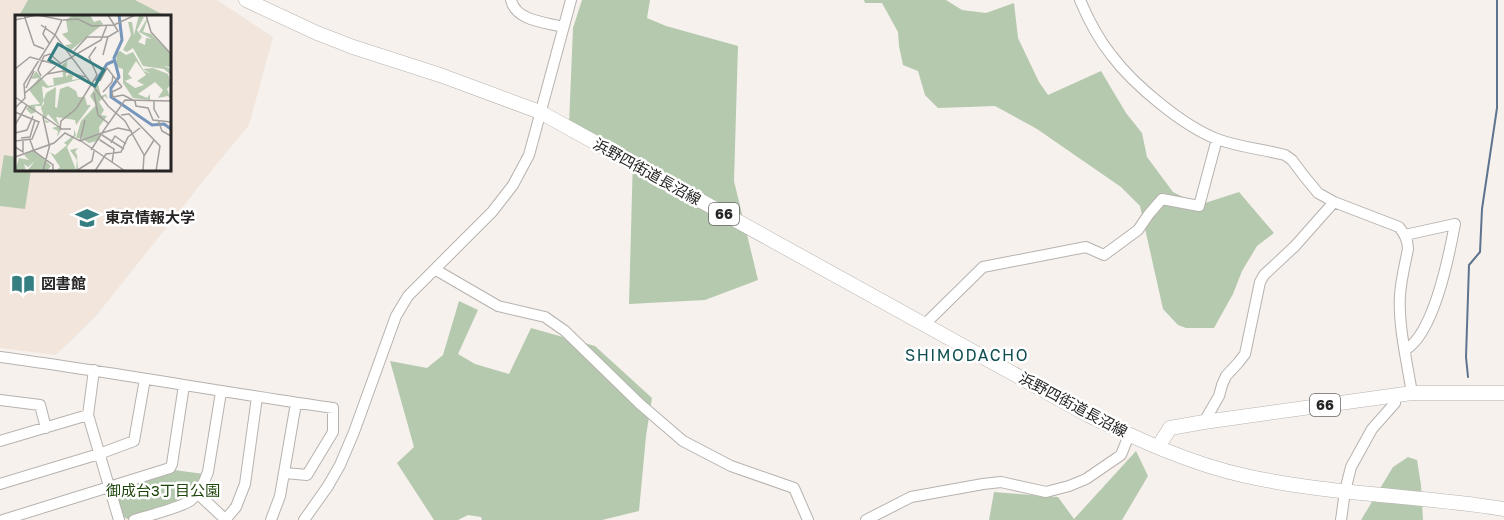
<svg xmlns="http://www.w3.org/2000/svg" width="1504" height="520" font-family="'Golos Text','Noto Sans JP',sans-serif">
<style>
.built{fill:#f1e5dc;fill-rule:evenodd}
.green{fill:#b5c9ae}
.lines{fill:none;stroke-linecap:round;stroke-linejoin:round}
.stream{stroke:#5e748e;stroke-width:2}
.minor-casing{stroke:#b7b2ae;stroke-width:12}
.major-casing{stroke:#b7b2ae;stroke-width:15}
.minor{stroke:#fff;stroke-width:10}
.major{stroke:#fff;stroke-width:14}
.labels{text-anchor:middle;stroke-width:5;stroke-linejoin:round;paint-order:stroke}
.shield{fill:#fff;stroke:#686666;stroke-width:1.5}
.shield-label{font-size:14px;font-weight:bold;fill:#272524}
.street-label{font-size:15px;fill:#272524;stroke:#fff}
.poi-label{font-size:15px;font-weight:bold;fill:#272524;stroke:#fff;text-anchor:start}
.park-label{font-size:15px;fill:#1e450b;stroke:#fff}
.neighbourhood-label{font-size:16px;letter-spacing:1.5px;fill:#104e51;stroke:#fff}
.inset-river{fill:none;stroke:#7696bc;stroke-width:3}
.inset-road{fill:none;stroke:#a39f9d;stroke-width:1.5}
.view{fill:#357e81;fill-opacity:0.15;stroke:#357e81;stroke-width:3}
.inset-edge{fill:none;stroke:#272524;stroke-width:3}
</style>
<rect width="100%" height="100%" fill="#f6f1ed"/>
<!-- built -->
<path class="built" d="M0 0H217L273 37 249 125 220 160 96 316 56 355 0 348ZM16 16H170V170H16Z"/>
<!-- green -->
<path class="green" d="M28 0H135L162 14 161 16H19Z
M582 0H650L647 18 666 26 738 46 734 181 758 280 705 300 629 304 633 157 615 143 569 125 573 28Z
M864 0H946L962 10 986 13 1014 3 1018 38 1039 82 1048 95 1101 71 1126 113 1142 133 1147 157 1173 192 1199 205 1239 192 1274 233 1257 246 1242 271 1233 294 1214 328H1186L1178 325 1163 309 1140 206 1121 187 1037 129 995 106 938 108 925 95 918 71 903 65 899 46 898 32 882 3H865Z
M4 155 16 157V170H31L25 209 0 206V180Z
M459 301 478 310 458 354 475 364 509 374 531 328 595 346 652 398 646 436 639 511 602 520H482L481 517 468 515 458 520H434L397 463 414 447 390 361 427 368 443 355Z
M1136 451 1148 476 1122 520H989L994 492 1058 497 1074 519Z
M1408 457 1417 460 1421 485 1423 520H1361L1393 467Z
M174 470 204 474 194 494 177 505 127 519 123 516 115 491 118 487Z"/>
<g class="lines">
<!-- stream -->
<path class="stream" d="M1468 377 1466 357 1469 265 1480 252 1482 209 1497 108V0"/>
<!-- minor casing -->
<g class="minor-casing">
<path id="minor" d="M511 0C516 21 545 22 563 27
M1080 0C1088 19 1099 40 1112 56 1134 85 1183 126 1217 139 1238 147 1262 149 1285 155L1292 160 1304 176 1318 193 1334 202 1399 227C1405 234 1408 240 1408 249 1405 264 1401 280 1400 295 1398 324 1407 363 1412 393
M436 270 498 306 545 317 565 331 640 404 683 441 731 466 794 488 808 520
M925 324 983 267 1086 247 1104 255 1138 230 1149 214 1162 199 1199 206 1217 139
M1405 350C1434 334 1449 256 1455 224L1405 235
M0 357C111 372 222 392 333 408V432L307 475 285 473
M94 370 88 415 119 520
M0 400 40 405 46 428
M1204 422 1219 396 1222 385 1226 376 1238 363 1245 354 1260 282 1264 275 1295 246 1334 202
M0 441 88 415
M0 484 99 454 134 441 145 379
M197 493 226 520
M3 520 170 468 172 464 184 385
M134 520C147 516 179 508 190 501 199 494 204 483 208 472L221 392
M225 520 236 507 245 484 257 397
M271 520 280 496 296 403
M304 520 328 486 340 465 354 432 396 316 408 296 492 212 513 185 529 155 571 0
M866 520 911 497 983 484 1001 482 1046 492 1069 486 1086 479 1121 455 1129 435
M1341 520 1345 491 1351 467 1372 429 1395 403 1396 395"/>
</g>
<!-- major casing -->
<g class="major-casing">
<path id="major" d="M246 0 317 33 353 47 440 75 540 112 1088 415C1139 440 1191 464 1246 476 1331 495 1418 495 1504 509
M1158 447 1170 428 1204 422 1412 393H1504"/>
</g>
<!-- minor -->
<use href="#minor" class="minor"/>
<!-- major -->
<use href="#major" class="major"/>
</g>
<!-- icons -->
<defs>
<g id="university-bare" transform="scale(1.8)"><path d="M0-5L7-2L0 1L-7-2ZM-4 1L0 2.5L4 1V4Q0 6-4 4Z" fill="#357e81" stroke="#fff" stroke-width="2.5" paint-order="stroke"/></g>
<g id="library-bare" transform="scale(1.8)"><path d="M-6-4Q-3-5.5-.7-3.5V5Q-3 3-6 4ZM6-4Q3-5.5 .7-3.5V5Q3 3 6 4Z" fill="#357e81" stroke="#fff" stroke-width="2.5" paint-order="stroke"/></g>
</defs>
<g fill-rule="evenodd">
<use href="#university-bare" x="87" y="218"/>
<use href="#library-bare" x="23" y="284"/>
</g>
<g class="labels">
<!-- shield labels -->
<g class="shield">
<rect x="709" y="203" width="30" height="22" rx="4.5"/>
<rect x="1310" y="394" width="30" height="22" rx="4.5"/>
</g>
<g class="shield-label">
<text x="724" y="219">66</text>
<text x="1325" y="410">66</text>
</g>
<!-- street labels -->
<g class="street-label">
<text transform="translate(647 172) rotate(29)" y="5">浜野四街道長沼線</text>
<text transform="translate(1073 405) rotate(28)" y="5">浜野四街道長沼線</text>
</g>
<!-- poi labels -->
<g class="poi-label">
<text x="105" y="223">東京情報大学</text>
<text x="41" y="289">図書館</text>
</g>
<!-- park labels -->
<g class="park-label">
<text x="163" y="496">御成台3丁目公園</text>
</g>
<!-- neighbourhood labels -->
<g class="neighbourhood-label">
<text x="967" y="361">SHIMODACHO</text>
</g>
</g>
<!-- overview -->
<g transform="translate(15 15)">
<rect width="156" height="156" fill="#f6f1ed"/>
<path d="M58 0H75L79 7 85 5 88 9 56 35 50 30 57 29 47 19 53 17 51 5ZM124 0 129 2 122 15 127 22 123 27 130 30 131 23 137 24 124 17 134 0 128 17 136 19 156 39V52L149 51 154 53 156 60 149 54 128 51 118 33 112 37 108 35 116 20 113 7H117L119 20ZM105 36 111 40 118 37 129 56 136 59 128 54 138 53 153 59 156 69 152 74 156 84 153 81 143 83 148 75 140 67 123 79 132 83 135 79V85L118 83 108 68V54L102 52 101 38ZM121 46 131 60 122 66 129 70 120 73 110 66 117 63 113 59ZM52 46 51 62 54 59 58 60 57 65 70 63 32 73 27 71 29 89 27 91H20L21 97 16 99 11 94 15 90 25 89 14 75 24 63 16 64 21 56 33 71 39 70 38 63 48 62 47 50ZM83 69 86 81 91 79 93 84 90 81 84 87 89 95 86 100 92 101 84 112 85 125 74 128 67 124V116L66 123H61L66 106 81 90 75 81ZM53 71 61 76 63 82H70L72 90H76L61 110 60 105 41 102 46 115 42 122 43 116 37 113 44 111 33 99 30 105 35 107 31 108 26 93 31 78 41 72 40 92 42 93 45 74ZM59 114 61 120 52 132 61 155 62 145 55 135 63 133 60 137 62 140 63 156H41L45 152 35 137 40 140 52 130 49 128 59 120ZM18 134 36 151 32 156H12L20 146 13 152 9 149 11 156H0L4 143 14 145 9 140Z" fill="#b5c9ae" fill-rule="evenodd"/>
<path class="inset-river" d="M104 0 107 25 99 43 104 62 96 73V82L137 110 149 109 156 114M81 66 92 49 99 46"/>
<path class="inset-road" d="M9 0 19 30 29 34M23 0 47 5 40 20 93 91 110 106 129 140 128 156M131 0 136 17 156 39M0 5 21 0M48 5 63 4 77 11 99 10 120 0M31 11 28 19 34 28M59 36 72 22H93L103 16 93 0M88 40 93 21M0 54 15 42 43 50 86 25 92 10M32 59 48 56 70 62M26 61 23 55 29 41 35 39 45 48M79 65 82 60 74 42 81 32M85 66 92 53 107 72M107 72 97 77 98 82 108 80M11 73 19 56M88 77 97 67 98 60M10 78 41 51M79 78 83 100 93 108M108 80 120 86 121 91 133 93 138 105 156 107M0 82 47 114M139 85V94L144 103M0 93 10 83 9 69 40 20 26 10M0 97 24 107 17 124 0 126M106 100 114 99 145 131 141 156M28 102 34 129M143 105 147 116 156 121M0 110 12 90M56 114H45L46 106 61 94 79 65M0 118 12 115 18 101M87 120 109 134M6 123 15 122 20 105M15 125 19 136 38 150V156M85 125 99 134 97 148M65 126 70 105M66 126 110 156M96 128 100 121 111 129M0 132 8 137V126M76 135 87 118 103 113 117 116M129 141 139 125M0 142 39 128 50 118 65 126 87 118 110 85 156 86M28 156 35 129M61 156 77 146 79 136M80 156 91 139 106 137 113 122 125 113"/>
<path class="view" d="M43 29 89 55 80 71 34 45Z"/>
<rect width="156" height="156" class="inset-edge"/>
</g>
</svg>
